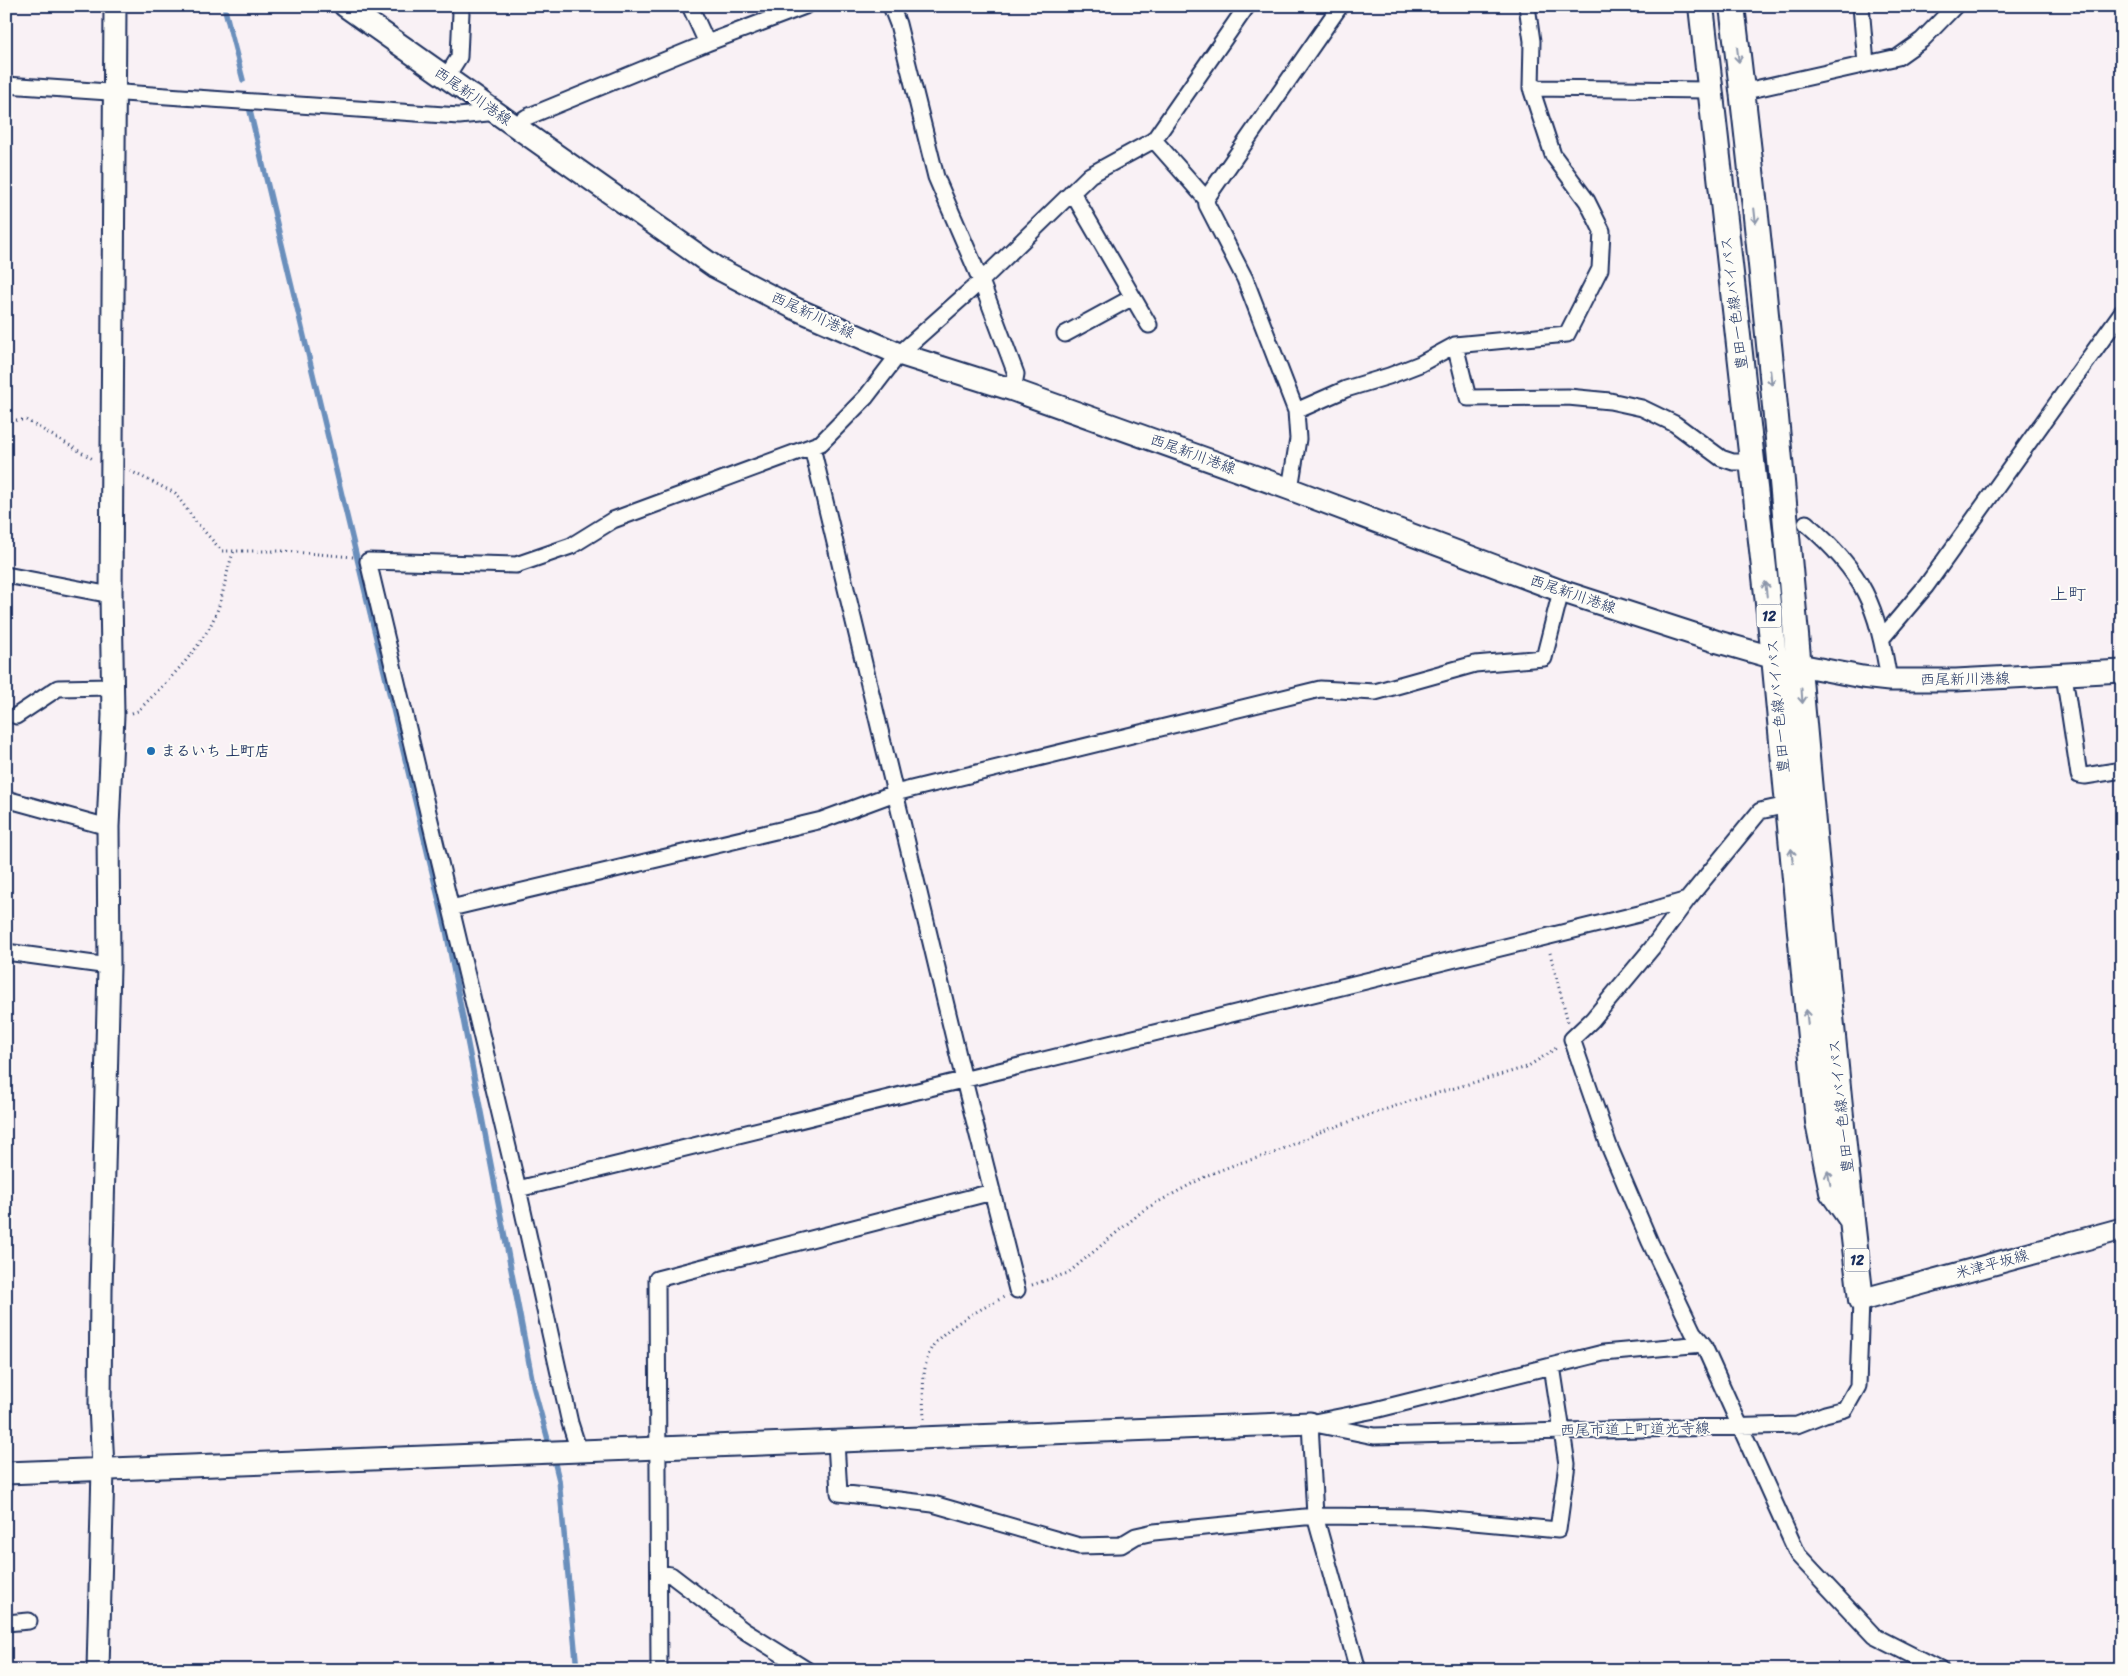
<svg xmlns="http://www.w3.org/2000/svg" width="2128" height="1676" font-family="Sriracha,'Klee One',sans-serif">
<style>
.lines{fill:none;stroke-linecap:round;stroke-linejoin:round}
.stream{stroke:#6a8fbc;stroke-width:5.5}
.street-casing{stroke:#1b2f5e;stroke-width:19}
.secondary-casing{stroke:#1b2f5e;stroke-width:25}
.primary-casing{stroke:#1b2f5e;stroke-width:28}
.path{stroke:#1b2f5e;stroke-width:3;stroke-dasharray:1 4;stroke-linecap:butt}
.street{stroke:#fdfcf7;stroke-width:15}
.secondary{stroke:#fdfcf7;stroke-width:21}
.primary{stroke:#fdfcf7;stroke-width:24}
.oneway{stroke:#8c96aa}
.poi-dot{fill:#1f6fb2;stroke:#fdfcf7;stroke-width:2}
.labels{text-anchor:middle;stroke-width:4;stroke-linejoin:round;paint-order:stroke}
.shield{fill:#fdfcf7;stroke:#5f6c8c;stroke-width:1}
.shield-label{font-size:14px;font-weight:bold;fill:#1b2f5e}
.street-label{font-size:15px;fill:#1b2f5e;stroke:#fdfcf7}
.poi-label{font-size:15px;font-weight:bold;fill:#1b2f5e;stroke:#fdfcf7;text-anchor:start}
.quarter-label{font-size:18px;fill:#1b2f5e;stroke:#fdfcf7}
</style>
<rect width="100%" height="100%" fill="#f9f1f5"/>
<filter id="ink" filterUnits="userSpaceOnUse"><feTurbulence type="fractalNoise" baseFrequency=".02" numOctaves="2"/><feDisplacementMap in="SourceGraphic" scale="10" xChannelSelector="R" yChannelSelector="G"/><feConvolveMatrix kernelMatrix="1 2 1 2 8 2 1 2 1" color-interpolation-filters="sRGB"/></filter>
<g filter="url(#ink)">
<g class="lines">
<!-- stream -->
<path class="stream" d="M224 6 243 80
M250 111 446 930 534 1389 550 1447
M553 1456 559 1480 577 1670"/>
<!-- street casing -->
<g class="street-casing">
<path id="street" d="M690 6 707 43
M891 6 898 24 936 177 981 281 1016 374 1013 390
M1861 6 1866 64
M447 76 459 57 461 12 459 6
M6 85 459 116 497 112
M1531 88 1709 90
M1742 89H1755L1898 57 1922 40 1955 6
M515 125 527 117 707 43 805 6
M1154 140 1206 199 1207 205 1245 279 1296 411 1298 439 1290 489
M1072 192 1149 325
M1206 199 1340 6
M1065 334 1133 297
M1455 345 1468 398 1568 397 1610 401 1642 408 1675 424 1721 458 1733 462H1752
M1296 411 1346 389 1389 376 1420 364 1455 345 1567 334 1600 269 1602 231 1587 201 1553 155 1531 88 1532 41 1527 6
M812 447 964 1080 1017 1290
M1806 523C1864 573 1877 605 1889 680
M6 575 111 595
M1882 638 1926 586 2122 312
M2064 675 2079 775 2085 776 2122 770
M16 716 58 688 111 687
M6 799 108 827
M1787 805 1760 811 1687 900 1652 948 1592 1020 1572 1039 1609 1146 1650 1242 1693 1332 1703 1344 1798 1555 1874 1636 1941 1670
M451 908 822 820 895 793 1320 689 1375 692 1475 664 1544 658 1561 591
M6 952 109 966
M518 1189 1639 914 1687 900
M1319 1421 1375 1410 1603 1353 1703 1344
M1310 1423 1374 1436 1797 1425 1825 1414 1845 1409 1858 1386 1861 1300
M1310 1423 1315 1516 1358 1670
M836 1442 839 1493 933 1504 1079 1546 1121 1545 1136 1536 1154 1532 1315 1516 1420 1517 1558 1530 1567 1464 1552 1366
M579 1451 570 1423 518 1189 368 561 516 565 571 546 613 520 821 443 866 397 899 354 981 281 1090 175 1154 140 1247 6
M659 1573 671 1575 743 1630 807 1670
M6 1623 29 1621
M659 1670 657 1279 992 1192"/>
</g>
<!-- secondary casing -->
<g class="secondary-casing">
<path id="secondary" d="M345 6 715 267 794 308 899 354 1013 390 1290 489 1561 591 1715 641 1799 665 1862 677 1889 680H1956L2122 671
M1861 1300 2122 1229
M6 1473 1310 1423
M98 1670 103 1468 100 1406 101 1290 109 966 108 827 113 715 111 595 115 6"/>
</g>
<!-- primary casing -->
<g class="primary-casing">
<path id="primary" d="M1701 6 1774 657 1818 1122 1832 1192 1851 1219
M1732 6C1785 436 1811 870 1861 1300"/>
</g>
<!-- path -->
<path class="path" d="M6 420H26L93 459
M130 471 175 493 196 522 222 551H283L353 557
M132 713 138 711C163 685 199 652 214 618 224 598 225 573 234 551
M1550 953 1568 1022
M1032 1285 1068 1273 1145 1209 1208 1175 1239 1163 1272 1154 1320 1132 1410 1101 1527 1067 1558 1047
M924 1419C923 1399 921 1368 931 1349 943 1327 982 1309 1004 1297"/>
<!-- street -->
<use href="#street" class="street"/>
<!-- secondary -->
<use href="#secondary" class="secondary"/>
<!-- primary -->
<use href="#primary" class="primary"/>
</g>
<!-- one-way arrows -->
<defs><path id="oneway-shaft" d="M-6 0H5M1.5-3L5.5 0L1.5 3" fill="none" stroke-width="1.6" stroke-linecap="round" stroke-linejoin="round" transform="scale(1.25)"/></defs>
<g class="oneway">
<use href="#oneway-shaft" transform="translate(1738 55) rotate(83)"/>
<use href="#oneway-shaft" transform="translate(1755 216) rotate(84)"/>
<use href="#oneway-shaft" transform="translate(1771 378) rotate(84)"/>
<use href="#oneway-shaft" transform="translate(1766 589) rotate(-96)"/>
<use href="#oneway-shaft" transform="translate(1802 696) rotate(86)"/>
<use href="#oneway-shaft" transform="translate(1792 856) rotate(-96)"/>
<use href="#oneway-shaft" transform="translate(1807 1017) rotate(-96)"/>
<use href="#oneway-shaft" transform="translate(1829 1178) rotate(-101)"/>
</g>
</g>
<!-- markers -->
<circle class="poi-dot" cx="151" cy="751" r="5"/>
<g class="labels">
<!-- shield labels -->
<g class="shield">
<rect x="1756.5" y="604.5" width="25" height="23" rx="4"/>
<rect x="1844.5" y="1248.5" width="25" height="23" rx="4"/>
</g>
<g class="shield-label">
<text x="1769" y="621">12</text>
<text x="1857" y="1265">12</text>
</g>
<!-- street labels -->
<g class="street-label">
<text transform="translate(473 96) rotate(35)" y="5">西尾新川港線</text>
<text transform="translate(1734 303) rotate(-97)" y="5">豊田一色線バイパス</text>
<text transform="translate(813 315) rotate(25)" y="5">西尾新川港線</text>
<text transform="translate(1193 454) rotate(20)" y="5">西尾新川港線</text>
<text transform="translate(1573 594) rotate(19)" y="5">西尾新川港線</text>
<text transform="translate(1965 679) rotate(-1)" y="5">西尾新川港線</text>
<text transform="translate(1778 706) rotate(-95)" y="5">豊田一色線バイパス</text>
<text transform="translate(1841 1106) rotate(-96)" y="5">豊田一色線バイパス</text>
<text transform="translate(1992 1264) rotate(-15)" y="5">米津平坂線</text>
<text transform="translate(1635 1429) rotate(-1)" y="5">西尾市道上町道光寺線</text>
</g>
<!-- poi labels -->
<g class="poi-label">
<text x="161" y="756">まるいち 上町店</text>
</g>
<!-- quarter labels -->
<g class="quarter-label">
<text x="2068" y="600">上町</text>
</g>
</g>
<!-- margin -->
<rect width="2128" height="1676" fill="none" stroke="#fdfcf7" stroke-width="25"/>
<rect x="12" y="12" width="2103" height="1651" fill="none" stroke="#1b2f5e" stroke-width="2" filter="url(#ink)"/>
</svg>
